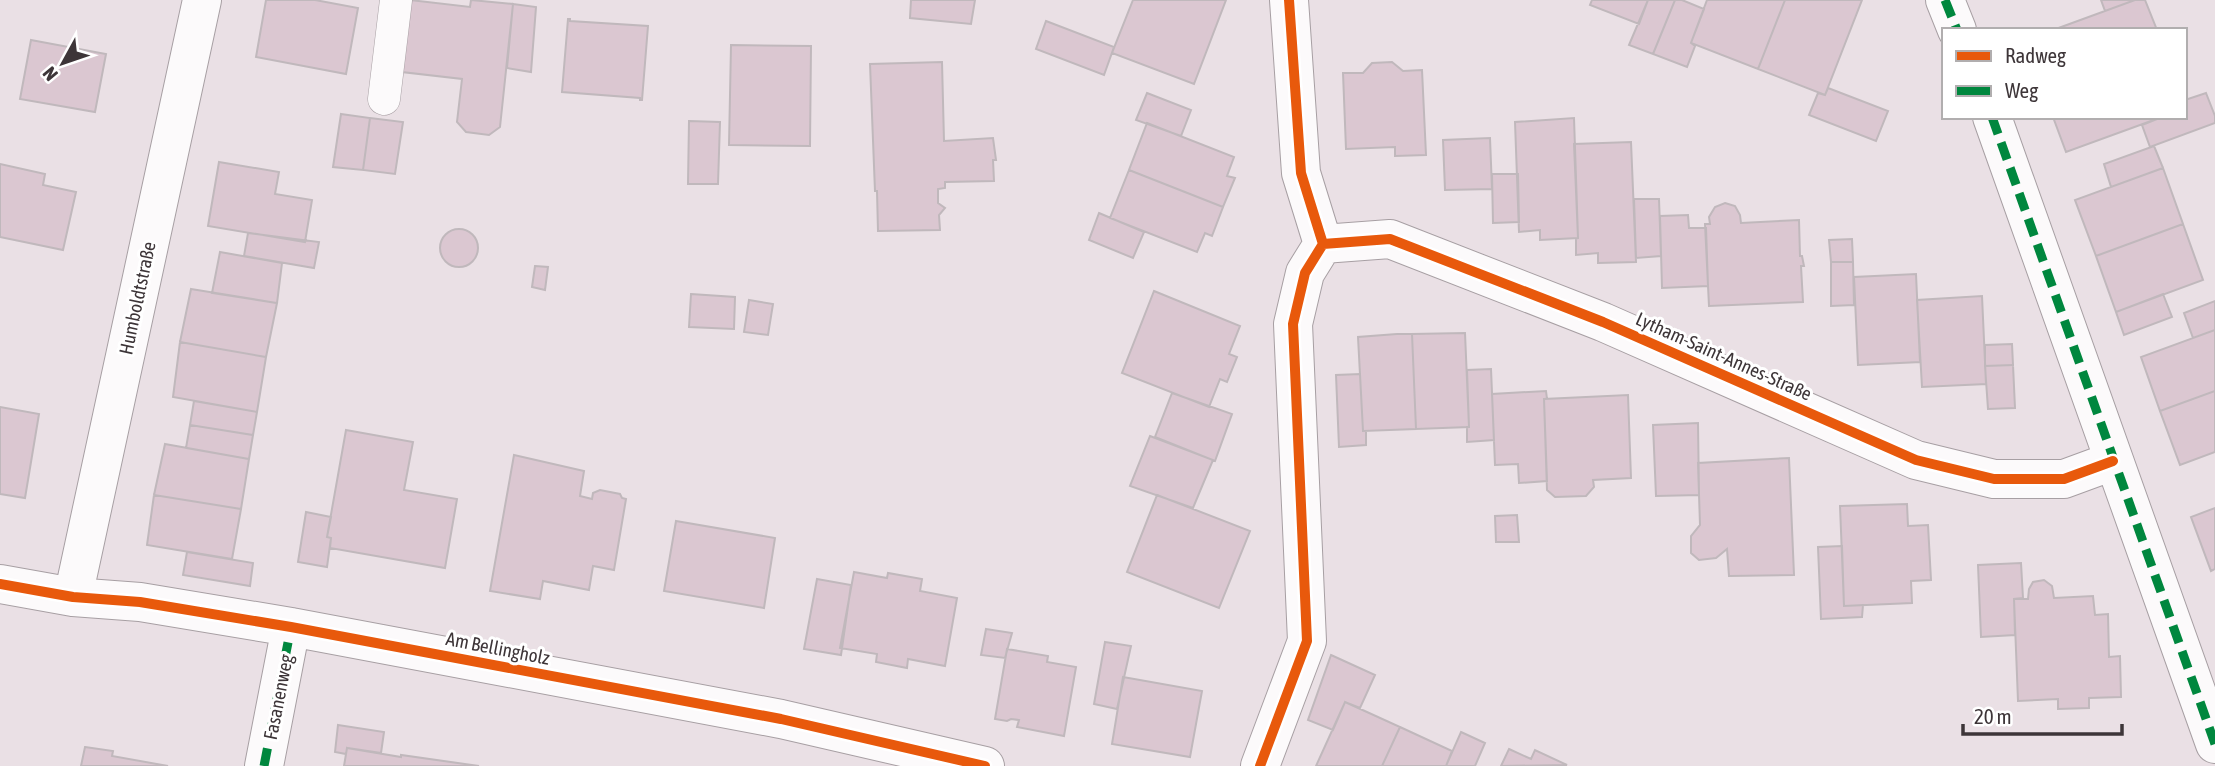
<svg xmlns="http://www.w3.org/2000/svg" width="2215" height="766" font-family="'Asap Condensed',sans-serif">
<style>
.building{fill:#dbc7d1;stroke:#c0b8bc;stroke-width:2}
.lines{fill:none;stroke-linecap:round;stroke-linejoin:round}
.lane-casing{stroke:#a79fa3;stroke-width:33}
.street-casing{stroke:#a79fa3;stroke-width:40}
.lane{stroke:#fcfafb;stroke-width:32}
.street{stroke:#fcfafb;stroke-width:38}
.quiet{stroke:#00873e;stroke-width:9;stroke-dasharray:18 9;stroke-linecap:butt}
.cycleway-casing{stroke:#fff;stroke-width:15}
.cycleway{stroke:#e8590c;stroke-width:10}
.labels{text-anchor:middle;stroke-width:6;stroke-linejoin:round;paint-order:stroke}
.street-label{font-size:19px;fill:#3d3538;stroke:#fff}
</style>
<rect width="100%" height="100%" fill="#eae0e5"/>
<!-- building -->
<path class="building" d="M266 0H315L358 8 346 74 256 57Z
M410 0 470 7 471 0 513 4 500 127 489 135 466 132 457 122 462 79 402 72Z
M911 0H975L971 24 910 18Z
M1133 0H1226L1194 84 1112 53Z
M1592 0H1648L1639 24 1590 5Z
M1648 0H1675L1653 54 1629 45Z
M1675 0H1682L1704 9 1691 43 1695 46 1687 67 1653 54Z
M1707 0H1785L1758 69 1691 43Z
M1785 0H1862L1825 95 1758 69Z
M2101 0H2135L2105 11Z
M2135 0H2145L2157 30H2053Z
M513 4 536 7 531 72 507 68Z
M568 19H570V21L648 26 642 100H640V98L562 92Z
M1046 21 1114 47 1104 75 1036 49Z
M31 40 106 54 95 112 20 99Z
M731 45 811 46 810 146 729 145Z
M942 62 944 141 993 138 996 160H993L994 181 945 182V188L938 189V203L945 208 939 215 940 230 878 231 877 191H875L870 64Z
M1392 62 1403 71 1422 70 1426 155 1395 156V147L1346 149 1343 73H1363L1372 63Z
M1828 88 1888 111 1876 141 1809 115 1818 93 1825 95Z
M1147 93 1191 110 1181 136 1136 120Z
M2206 93 2215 116V123L2150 147 2142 125 2162 117H2185V100Z
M341 114 370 118 363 170 333 167Z
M2053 117H2162L2066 152Z
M370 118 403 122 395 174 363 170Z
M1574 118 1578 238 1540 240V230L1519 232 1515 122Z
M689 121 720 122 718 184H688Z
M1147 123 1234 157 1227 176 1235 178 1223 207 1129 170Z
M1490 138 1492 189 1445 190 1443 140Z
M1631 142 1636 262 1598 263V253L1576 255V239L1578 238 1574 144Z
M2154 146 2163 168 2111 187 2104 164Z
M219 162 279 172 275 194 312 200 305 242 208 226Z
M0 164 45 174 43 185 76 192 63 250 0 237Z
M2163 168 2183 224 2096 256 2075 200Z
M1129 170 1223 207 1212 236 1205 233 1197 252 1110 218Z
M1492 174H1518L1519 222 1493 223Z
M1634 199H1659L1661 256 1636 258Z
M1725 203 1735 206 1740 215 1741 223 1799 220 1800 256H1802L1804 266H1801L1803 302 1709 306 1705 224H1710L1709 217 1715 207Z
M1099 213 1144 232 1133 258 1089 240Z
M1688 215 1689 228H1706L1708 286 1662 288 1660 216Z
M2183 224 2203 280 2116 312 2096 256Z
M440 248a19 19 0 1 1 38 0a19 19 0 1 1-38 0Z
M248 233 319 242 314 268 244 256Z
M1852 239 1853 262H1831L1829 240Z
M220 252 282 263 277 303 212 293Z
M1831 262H1853L1854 305 1831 306Z
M535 266 548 267 545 290 532 287Z
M1916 274 1920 362 1858 365 1854 277Z
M191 289 277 303 266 357 180 342Z
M1154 291 1240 326 1229 354 1237 357 1227 382 1220 379 1209 407 1122 373Z
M691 294 735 297 734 329 689 327Z
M2163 294 2172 317 2124 335 2116 312Z
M1982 296 1986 384 1922 387 1917 300Z
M749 300 773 304 768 335 744 332Z
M2215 301V330L2193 338 2184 313Z
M2215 330V391L2160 411 2141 357Z
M1465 333 1469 427 1416 429 1412 334Z
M1397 334H1412L1416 429 1363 431 1358 337Z
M180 342 266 357 257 412 173 397Z
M2012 344 2013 365 1985 366V345Z
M2013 365 2015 408 1988 409 1985 366Z
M1491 369 1494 440 1467 442V427H1469L1467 370Z
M1360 374 1363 431H1366V445L1339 447 1336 375Z
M1546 391 1547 399H1544L1547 481 1519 483 1518 464 1495 465 1492 394Z
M2215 391V452L2180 465 2160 411Z
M1172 393 1232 414 1215 461 1155 437Z
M1628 395 1631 478 1593 480 1594 487 1586 496 1555 497 1547 490 1544 399Z
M194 401 257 412 253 435 190 425Z
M0 407 39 414 25 498 0 494Z
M1698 423 1699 495 1656 496 1653 425Z
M190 425 253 435 249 459 186 448Z
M346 430 413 442 404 490 457 499 445 568 330 548 331 538 327 537Z
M1150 436 1213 460 1193 508 1130 486Z
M165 444 249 459 241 509 154 495Z
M514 455 584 471 580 496 592 499 593 493 600 490 620 494 622 498 626 499 614 570 593 566 589 590 543 581 540 599 490 591Z
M1789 458 1794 575 1729 576 1727 549 1716 558 1699 560 1691 553V536L1700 525 1698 463Z
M154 495 241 509 232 559 147 545Z
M1157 495 1250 531 1219 608 1127 572Z
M1907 504 1908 526 1928 525 1931 580 1911 581 1912 603 1844 606 1840 506Z
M2215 508V569L2211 571 2191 517Z
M306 512 331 517 327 537 331 538 327 567 298 562Z
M1517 515 1519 542H1496L1495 516Z
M676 521 775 538 764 608 664 591Z
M1842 546 1844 606 1863 605 1862 617 1821 619 1818 547Z
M187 552 253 563 250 586 183 575Z
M2021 563 2023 598 2014 599 2015 635 1981 637 1978 565Z
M854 572 887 578 888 573 922 579 920 591 957 598 945 666 908 659 907 668 876 662 877 654 840 648Z
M817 579 851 585 841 655 804 649Z
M2044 580 2052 586 2054 598 2093 596 2095 615 2108 614 2109 657 2120 656 2121 697 2089 698V708L2058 709V699L2018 701 2014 599H2028L2029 589 2033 582Z
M986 629 1012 633 1005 658 981 655Z
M1105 642 1131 646 1117 709 1094 704Z
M1007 649 1048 656 1047 662 1076 667 1064 736 1017 727 1019 720 1011 719 1007 721 995 719Z
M1331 655 1375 675 1360 708 1345 702 1333 730 1308 720Z
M1123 677 1202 691 1190 757 1112 744Z
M1345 702 1400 727 1382 766H1316Z
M338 725 384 732 381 753 347 748 346 754 335 752Z
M1400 727 1452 751 1446 766H1382Z
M1461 732 1485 743 1475 766H1446Z
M85 747 113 751 112 756 168 766H81Z
M347 748 401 757V755L479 766H344Z
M1509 749 1531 759 1535 750 1567 765 1501 766Z"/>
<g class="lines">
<!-- lane casing -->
<g class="lane-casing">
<path id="lane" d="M384 99 396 0"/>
</g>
<!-- street casing -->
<g class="street-casing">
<path id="street" d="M1945 0 1957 30
M1992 117 2215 744
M1323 244 1390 239 1603 322 1916 460 1994 479H2064L2113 461
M0 584 73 597 140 602 291 627 781 719 985 766
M73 597 202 0
M264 766 291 627
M1260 766 1307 641 1293 324 1305 273 1323 244 1301 173 1289 0"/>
</g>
<!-- lane -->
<use href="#lane" class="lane"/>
<!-- street -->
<use href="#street" class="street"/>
<!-- quiet -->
<path class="quiet" d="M1945 0 1957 30
M1992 117 2215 744
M264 766 291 627"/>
<!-- cycleway casing -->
<g class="cycleway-casing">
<path id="cycleway" d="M1323 244 1390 239 1603 322 1916 460 1994 479H2064L2113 461
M0 584 73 597 140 602 291 627 781 719 985 766
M1260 766 1307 641 1293 324 1305 273 1323 244 1301 173 1289 0"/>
</g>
<!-- cycleway -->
<use href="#cycleway" class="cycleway"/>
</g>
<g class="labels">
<!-- street labels -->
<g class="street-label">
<text transform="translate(137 298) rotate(-78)" y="7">Humboldtstraße</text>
<text transform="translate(1724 356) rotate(24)" y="7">Lytham-Saint-Annes-Straße</text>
<text transform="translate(498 648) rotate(11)" y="7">Am Bellingholz</text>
<text transform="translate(278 697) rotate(-79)" y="7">Fasanenweg</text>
</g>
</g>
<!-- legend -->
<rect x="1942" y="28" width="245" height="91" fill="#ffffff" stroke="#b1aeaf" stroke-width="2"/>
<rect x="1956" y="51" width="35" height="10" fill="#e8590c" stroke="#b1aeaf" stroke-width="2"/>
<text x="2005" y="63" font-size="21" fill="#3d3538">Radweg</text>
<rect x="1956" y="86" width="35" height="10" fill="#00873e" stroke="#b1aeaf" stroke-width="2"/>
<text x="2005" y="98" font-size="21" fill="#3d3538">Weg</text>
<!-- north arrow -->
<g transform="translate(63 63) rotate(230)" stroke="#ffffff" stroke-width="5" paint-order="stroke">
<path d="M0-5L12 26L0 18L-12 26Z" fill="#3d3538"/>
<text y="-10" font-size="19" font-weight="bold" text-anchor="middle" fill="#3d3538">N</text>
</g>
<!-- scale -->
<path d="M1963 724v10h159v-10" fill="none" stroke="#3d3538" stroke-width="3.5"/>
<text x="1974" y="724" font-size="21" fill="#3d3538" stroke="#ffffff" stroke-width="5" paint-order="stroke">20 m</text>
</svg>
